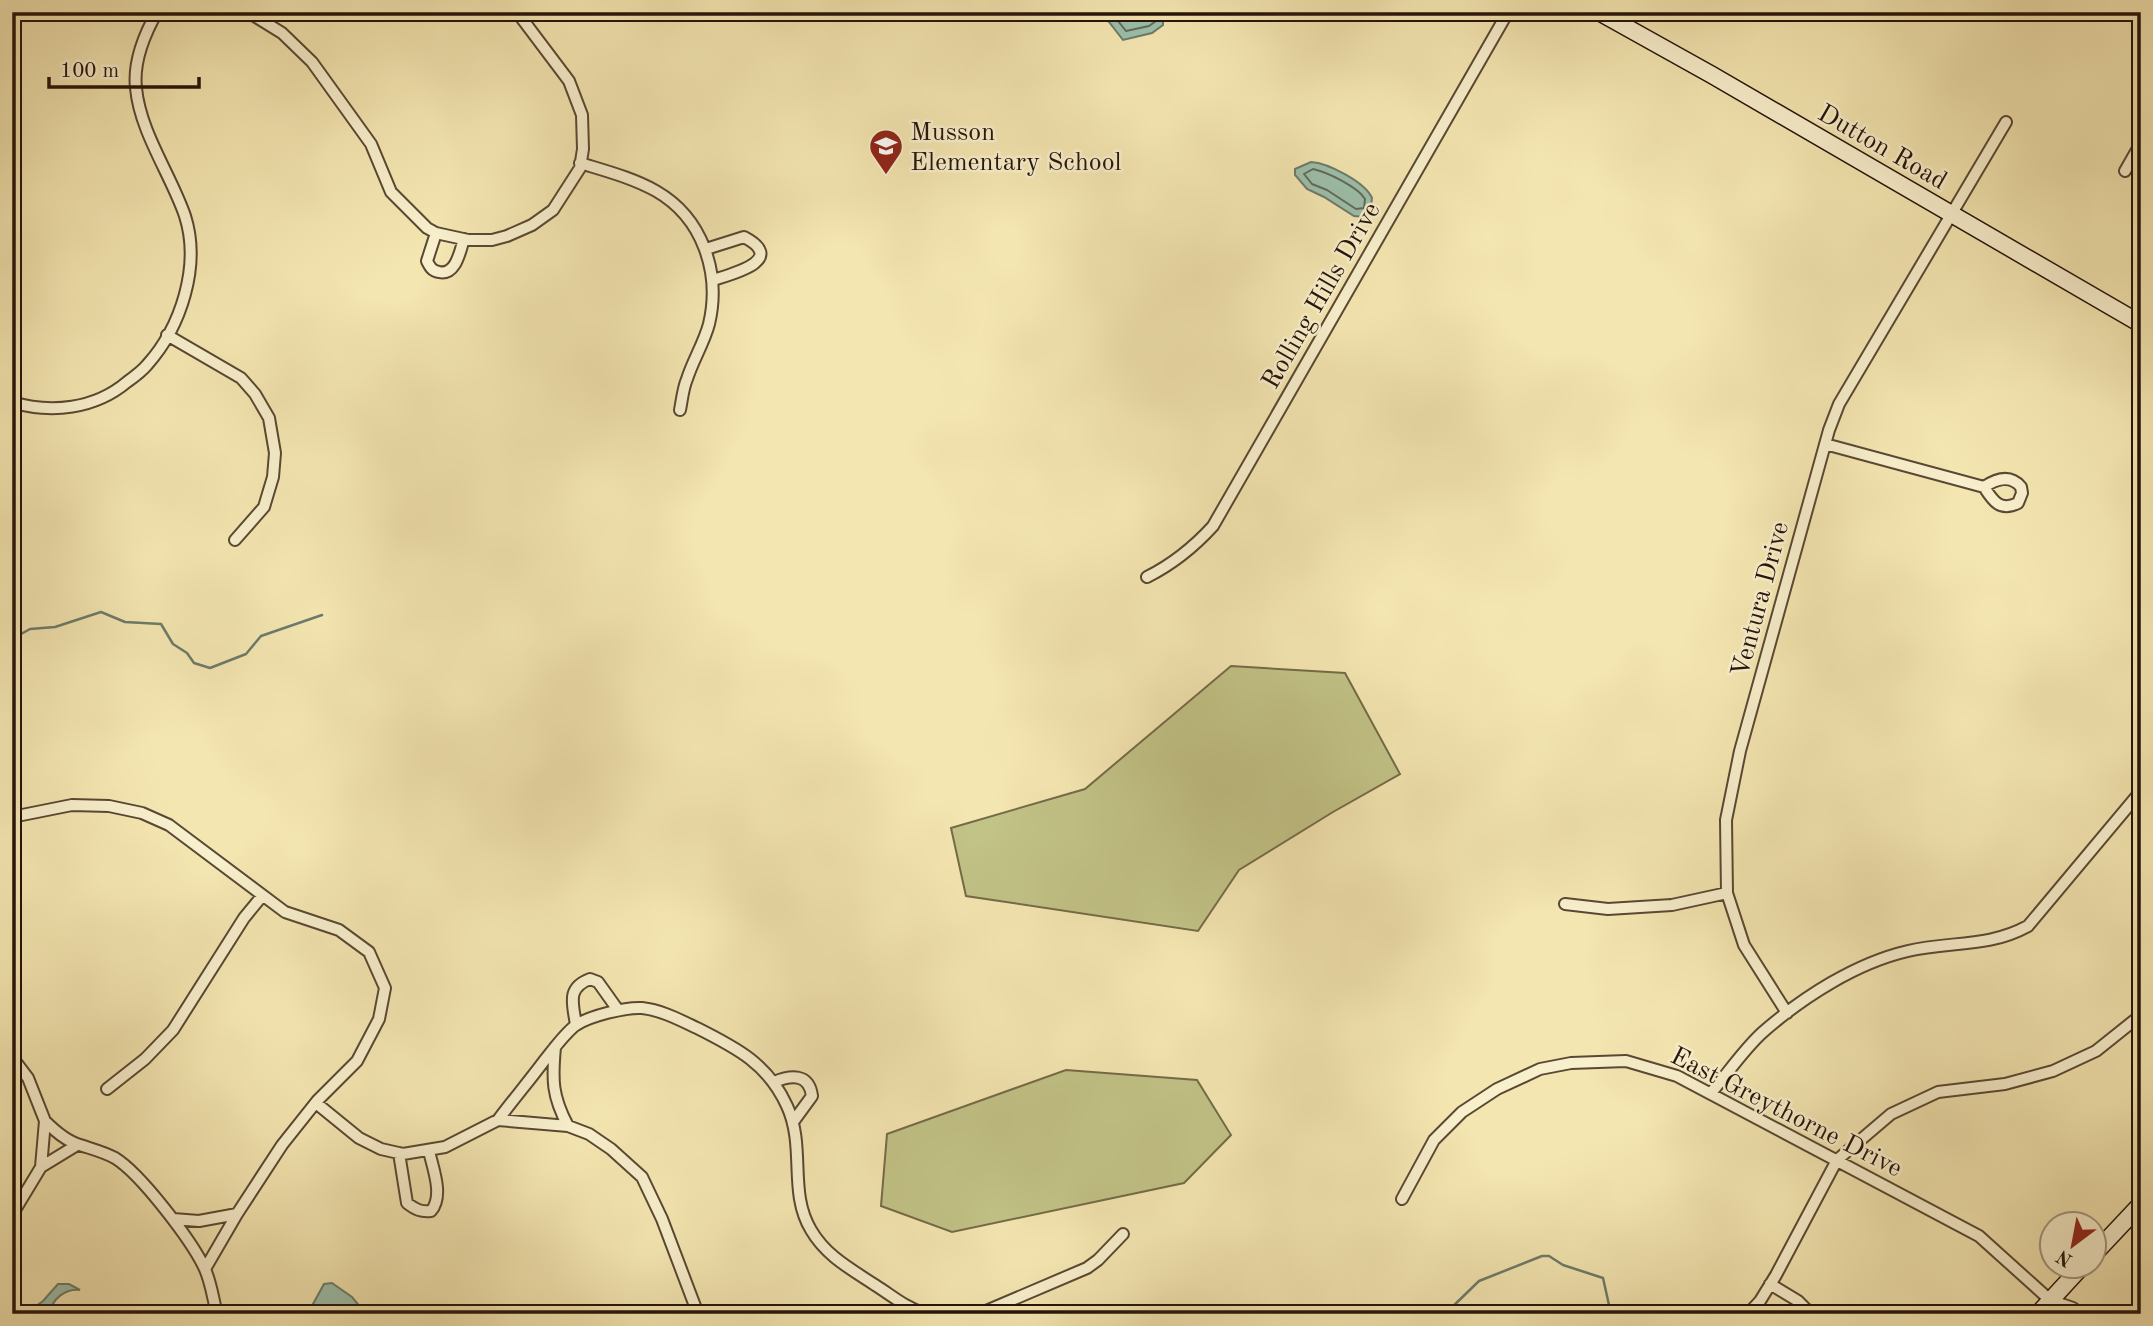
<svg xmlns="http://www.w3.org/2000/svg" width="2153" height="1326" font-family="'Old Standard TT',serif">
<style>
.green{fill:#c2c387;stroke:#746b48;stroke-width:2}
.water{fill:#9cc0ac;stroke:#6c7b6b;stroke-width:2}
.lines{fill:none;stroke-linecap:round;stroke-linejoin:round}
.shore{stroke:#606a5a;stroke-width:2}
.stream{stroke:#6c7b6b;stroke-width:2.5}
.street-casing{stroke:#594833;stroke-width:14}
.secondary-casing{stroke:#251309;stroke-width:19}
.street{stroke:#f8efcc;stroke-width:10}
.secondary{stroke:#f8efcc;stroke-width:16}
.labels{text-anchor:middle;stroke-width:5;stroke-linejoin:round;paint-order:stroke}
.poi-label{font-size:26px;fill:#251309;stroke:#f8efcc;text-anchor:start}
.street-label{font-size:26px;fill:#251309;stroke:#f8efcc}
</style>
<rect width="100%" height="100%" fill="#f4e6b1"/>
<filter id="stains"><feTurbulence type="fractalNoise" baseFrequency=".00286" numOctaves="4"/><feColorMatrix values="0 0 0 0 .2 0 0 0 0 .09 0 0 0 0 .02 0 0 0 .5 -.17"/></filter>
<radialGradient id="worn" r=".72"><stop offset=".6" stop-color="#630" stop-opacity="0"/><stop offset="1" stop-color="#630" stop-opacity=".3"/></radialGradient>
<!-- green -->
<path class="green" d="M1231 666 1345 673 1400 774 1333 812 1239 870 1198 931 966 896 951 828 1085 789Z
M1066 1070 1197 1080 1231 1135 1184 1183 952 1232 881 1206 887 1134Z"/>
<!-- water -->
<path class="water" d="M1091 12H1163V25L1152 33 1123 40 1109 22Z
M1311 162C1328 163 1365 182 1372 198L1370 213 1364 217 1354 216 1324 197 1307 189 1295 175V169Z
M332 1283 352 1297 366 1314H310L313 1304 324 1284Z
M58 1284H69L80 1290C66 1288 51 1299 50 1314H25L43 1301Z"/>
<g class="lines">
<!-- shore -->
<path class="shore" d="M1105 12 1114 16 1126 31 1149 26 1156 21V12
M1313 169C1327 172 1358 187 1365 199L1364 208 1356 209 1327 190 1312 184 1304 174Z"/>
<!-- stream -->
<path class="stream" d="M12 639 30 629 55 627 101 612 125 622 161 624 173 644 187 653 194 663 210 668 246 654 261 636 322 615
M1445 1314 1479 1281 1542 1256H1549L1563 1265 1603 1278 1611 1314"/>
<!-- street casing -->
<g class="street-casing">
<path id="street" d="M248 12 282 33 312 62 371 144 391 192 427 228 436 233 468 240H492L507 236 532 225 553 210 580 168 583 149 582 115 569 81 517 12
M2137 12 2141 14
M580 163C606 171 633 178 656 191 703 218 721 273 709 324 704 343 693 360 687 379 683 388 682 400 680 410
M2125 171 2141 143
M436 233 427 261C430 267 432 271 439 272 456 276 460 251 464 239
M706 249 744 237C788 260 732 274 713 280
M167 335 241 378 255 394 269 418 275 453 273 477 264 507 235 540
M12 402C51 414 95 409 127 382 134 377 142 371 147 365 181 327 201 266 185 216 171 175 140 132 136 88 133 61 144 35 157 12
M1825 444 1984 487C1993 501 2000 512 2018 503L2022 493 2021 487C2010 474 1996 479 1984 487
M1147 577C1173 564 1193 548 1213 526L1508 12
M12 817 72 805 109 806 142 813 169 825 285 912 339 930 369 952 385 988 379 1019 357 1061 317 1101 282 1145 237 1214 205 1269
M1565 904 1608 909 1672 905 1727 893
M1787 1013 1744 945 1727 893 1726 820 1740 751 1829 430 1839 404 2006 122
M576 1025C573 1004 566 988 590 979L598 982 618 1010
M555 1047C552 1080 552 1096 568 1126
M12 1057 28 1078 45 1121 41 1167 12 1215
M774 1082C791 1075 809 1073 812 1096L793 1122
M107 1089 145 1059 173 1030 244 918 262 896
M1711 1093C1728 1073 1744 1049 1763 1032 1803 997 1856 963 1908 951 1950 941 1988 948 2028 926L2141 791
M316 1103 359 1138 381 1149 403 1154 445 1147 498 1120 568 1126 589 1134 611 1149 642 1177 662 1219 698 1314
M498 1120C513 1100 529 1081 544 1061 553 1050 564 1034 576 1025 590 1016 625 1007 642 1008 661 1010 680 1020 697 1028 737 1048 768 1064 787 1106 806 1147 788 1192 811 1230 826 1256 851 1269 875 1285 894 1297 903 1306 925 1314
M45 1121C55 1131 66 1141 80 1145 92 1149 104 1152 115 1158 141 1174 191 1240 204 1267 211 1281 213 1299 217 1314
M399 1153 407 1203C416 1210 421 1212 431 1211 444 1196 433 1169 429 1151
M41 1167 77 1145
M1402 1199 1434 1140 1462 1112 1497 1089 1540 1069 1571 1063 1626 1061 1677 1076 1979 1236 2050 1300 2057 1314
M173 1219 199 1221 237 1214
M1770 1284 1798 1301 1811 1314
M2050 1300 2073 1308 2079 1314
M979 1314 1087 1268 1098 1260 1123 1234
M1748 1314 1760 1301 1776 1275 1837 1160 1891 1114 1938 1092 2005 1084 2053 1071 2096 1051 2141 1015"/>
</g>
<!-- secondary casing -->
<g class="secondary-casing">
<path id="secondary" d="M1599 12 1712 75 2141 324
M2094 1254 2141 1204
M2038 1314 2082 1266"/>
</g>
<!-- street -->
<use href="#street" class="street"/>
<!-- secondary -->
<use href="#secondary" class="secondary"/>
</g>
<!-- icons -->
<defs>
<g id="school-pin" transform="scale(1.75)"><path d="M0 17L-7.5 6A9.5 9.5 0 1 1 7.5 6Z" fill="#8f2418" stroke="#f8efcc"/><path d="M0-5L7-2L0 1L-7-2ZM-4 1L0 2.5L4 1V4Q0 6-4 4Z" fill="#fff"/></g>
</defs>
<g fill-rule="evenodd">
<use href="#school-pin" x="886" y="146"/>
</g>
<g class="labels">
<!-- poi labels -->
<g class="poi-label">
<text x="910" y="140">Musson<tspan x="910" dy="30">Elementary School</tspan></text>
</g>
<!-- street labels -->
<g class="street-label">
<text transform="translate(1883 146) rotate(30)" y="9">Dutton Road</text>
<text transform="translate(1320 295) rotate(-60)" y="9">Rolling Hills Drive</text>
<text transform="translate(1759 599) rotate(-75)" y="9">Ventura Drive</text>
<text transform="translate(1787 1111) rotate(27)" y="9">East Greythorne Drive</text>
</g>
</g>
<!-- margin -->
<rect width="2153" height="1326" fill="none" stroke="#f4e6b1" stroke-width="42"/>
<rect x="14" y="14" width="2125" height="1298" fill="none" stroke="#251309" stroke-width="3.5"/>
<rect x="21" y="21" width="2111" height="1284" fill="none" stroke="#251309" stroke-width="2"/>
<!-- north arrow -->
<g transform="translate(2073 1245) rotate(212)"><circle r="33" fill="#f8efcc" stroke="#a4977e" stroke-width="2"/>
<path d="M0-5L12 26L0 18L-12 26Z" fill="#8f2418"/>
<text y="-10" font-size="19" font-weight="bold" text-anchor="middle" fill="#251309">N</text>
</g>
<!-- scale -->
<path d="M49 77v10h150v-10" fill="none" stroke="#251309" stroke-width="3.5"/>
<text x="60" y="77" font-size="21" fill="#251309" stroke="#f8efcc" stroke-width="5" paint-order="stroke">100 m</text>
<rect width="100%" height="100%" filter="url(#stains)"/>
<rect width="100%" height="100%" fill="url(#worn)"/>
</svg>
